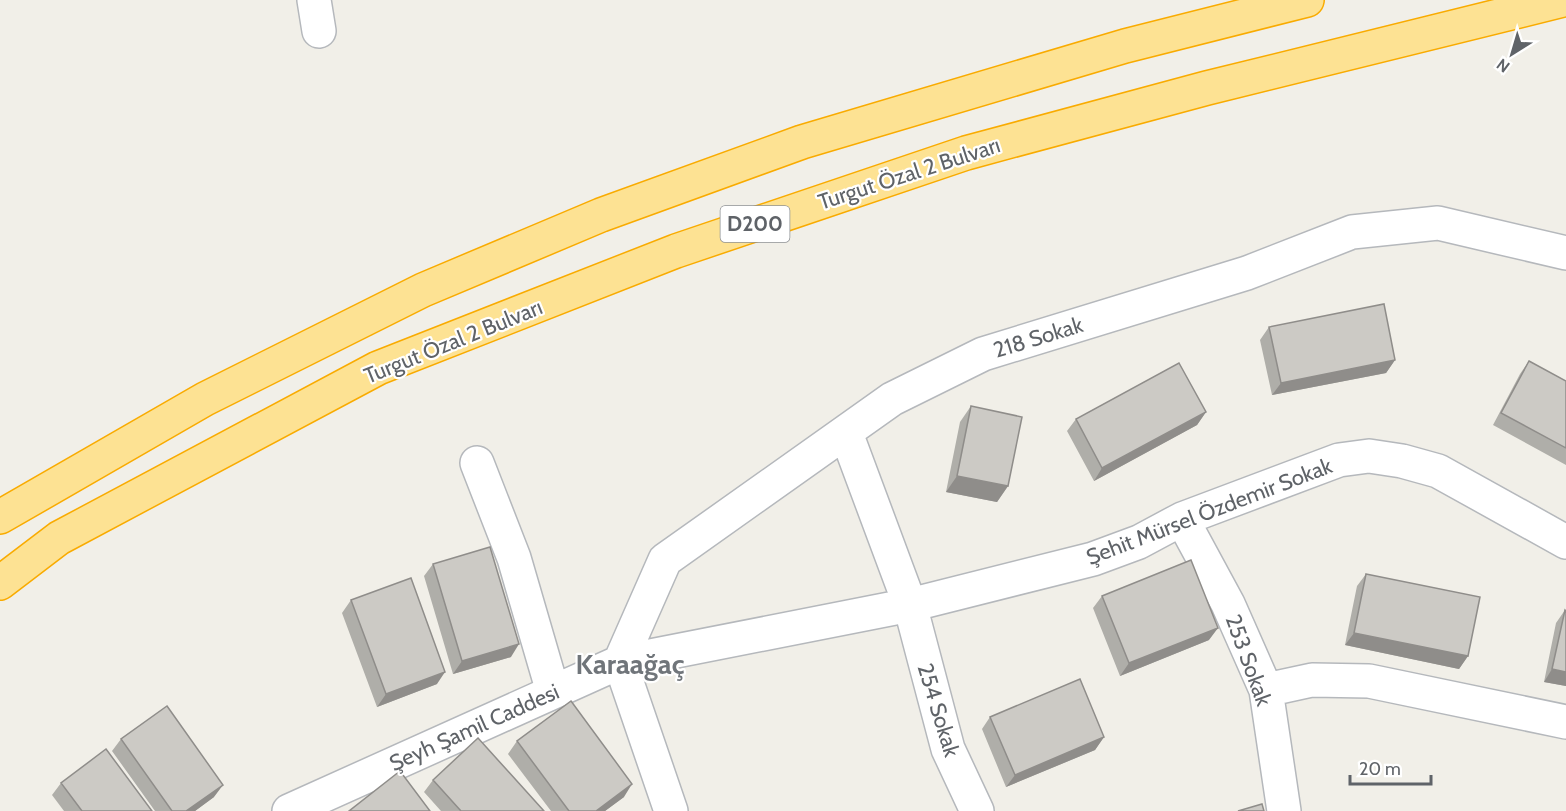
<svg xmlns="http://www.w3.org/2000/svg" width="1566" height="811" font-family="Cabin,sans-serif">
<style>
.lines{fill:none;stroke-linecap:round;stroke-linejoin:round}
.minor-casing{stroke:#b5b8bc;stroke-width:36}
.highway-casing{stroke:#f9ab00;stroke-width:36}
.minor{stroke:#fff;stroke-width:33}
.highway{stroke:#fde293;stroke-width:33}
.wall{fill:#afaea9}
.shaded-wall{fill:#8f8d8a}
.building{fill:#cccac5;stroke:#8f8d8a;stroke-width:1.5}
.labels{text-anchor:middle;stroke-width:4.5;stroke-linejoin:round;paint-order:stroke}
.shield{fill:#fff;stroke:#8f9295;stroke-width:1.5}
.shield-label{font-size:21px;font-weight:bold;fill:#5f6368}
.street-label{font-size:22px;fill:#5f6368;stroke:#fff}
.district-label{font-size:28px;font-weight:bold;fill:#70757a;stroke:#fff}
</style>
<rect width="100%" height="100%" fill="#f1efe8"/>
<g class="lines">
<!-- minor casing -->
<g class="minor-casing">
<path id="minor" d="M314 0 319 31
M846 433 910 605 948 749 977 811
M477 463 514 558 553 692
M1182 519 1228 604 1266 690 1284 811
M1266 690 1312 680 1369 681 1566 722
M289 811 620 662 910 605 1093 559 1139 542 1182 519 1339 460 1369 456 1402 461 1438 471 1566 542
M671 811 620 662 665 560 892 399 983 354 1247 273 1352 232 1438 223 1566 253"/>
</g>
<!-- highway casing -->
<g class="highway-casing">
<path id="highway" d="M0 517 205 399 423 290 601 215 802 142 1125 46 1307 0
M0 583 59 538 378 368 676 251 966 153 1207 88 1563 0"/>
</g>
<!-- minor -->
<use href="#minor" class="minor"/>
<!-- highway -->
<use href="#highway" class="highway"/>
</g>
<!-- wall -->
<path class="wall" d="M1269 327 1395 360 1386 373 1272 395 1260 340Z
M1529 361 1566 381V465L1493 425 1520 374Z
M971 406 1008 486 997 502 946 492 960 422Z
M1206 412 1197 425 1094 481 1067 431 1076 419Z
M433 564 511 657 453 674 424 576Z
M1366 574 1468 656 1459 669 1345 645 1357 586Z
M1102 596 1209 640 1120 676 1093 608Z
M351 600 437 684 377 707 342 613Z
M1565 610 1566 686 1544 682 1556 623Z
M990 717 1104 737 1095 750 1006 787 982 729Z
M121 739 214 797 195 811H155L112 751Z
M517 741 624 797 605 811H551L508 754Z
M433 780 544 811H441L424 792Z
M61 783 152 811H64L52 795Z"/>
<!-- shaded-wall -->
<path class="shaded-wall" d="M1395 360 1386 373 1272 395 1281 383Z
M1206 412 1197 425 1094 481 1102 468Z
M957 476 1008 486 997 502 946 492Z
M1218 628 1209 640 1120 676 1129 663Z
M1354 633 1468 656 1459 669 1345 645Z
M519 644 511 657 453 674 462 661Z
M1552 669 1566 672V686L1544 682Z
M445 672 437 684 377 707 386 694Z
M1104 737 1095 750 1006 787 1015 775Z
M632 784 624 797 605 811H596Z
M223 785 214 797 195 811H186Z"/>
<!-- building -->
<path class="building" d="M1384 304 1395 360 1281 383 1269 327Z
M1529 361 1566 381V448L1501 413Z
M1179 363 1206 412 1102 468 1076 419Z
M971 406 1022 417 1008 486 957 476Z
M490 547 519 644 462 661 433 564Z
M1191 560 1218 628 1129 663 1102 596Z
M1366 574 1480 597 1468 656 1354 633Z
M411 578 445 672 386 694 351 600Z
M1565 610 1566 611V672L1552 669Z
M1080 679 1104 737 1015 775 990 717Z
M571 701 632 784 596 811H569L517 741Z
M167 706 223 785 186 811H172L121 739Z
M478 738 544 811H461L433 780Z
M106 749 152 811H82L61 783Z
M400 771 430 811H349Z
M1262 804 1264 811H1238Z"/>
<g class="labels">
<!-- shield labels -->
<rect class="shield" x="720.5" y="206" width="69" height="36" rx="4.5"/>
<g class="shield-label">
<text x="755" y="231">D200</text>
</g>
<!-- street labels -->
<g class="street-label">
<text transform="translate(909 173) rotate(-18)" y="8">Turgut Özal 2 Bulvarı</text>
<text transform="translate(1038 337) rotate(-17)" y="8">218 Sokak</text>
<text transform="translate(453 341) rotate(-22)" y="8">Turgut Özal 2 Bulvarı</text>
<text transform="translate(1209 511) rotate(-21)" y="8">Şehit Mürsel Özdemir Sokak</text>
<text transform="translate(1249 660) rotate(70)" y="8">253 Sokak</text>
<text transform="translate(939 710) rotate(73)" y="8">254 Sokak</text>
<text transform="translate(474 727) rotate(-24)" y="8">Şeyh Şamil Caddesi</text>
</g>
<!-- district labels -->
<g class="district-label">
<text x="630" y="674">Karaağaç</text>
</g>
</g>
<!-- north arrow -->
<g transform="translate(1512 54) rotate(217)" stroke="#ffffff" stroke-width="4.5" paint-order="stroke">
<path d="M0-4.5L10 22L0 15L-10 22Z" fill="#5f6368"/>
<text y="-9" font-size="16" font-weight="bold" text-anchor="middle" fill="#5f6368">N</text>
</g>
<!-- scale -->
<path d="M1350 775v9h81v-9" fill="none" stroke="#5f6368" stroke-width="3"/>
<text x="1359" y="775" font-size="18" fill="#5f6368" stroke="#ffffff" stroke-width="4.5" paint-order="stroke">20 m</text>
</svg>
